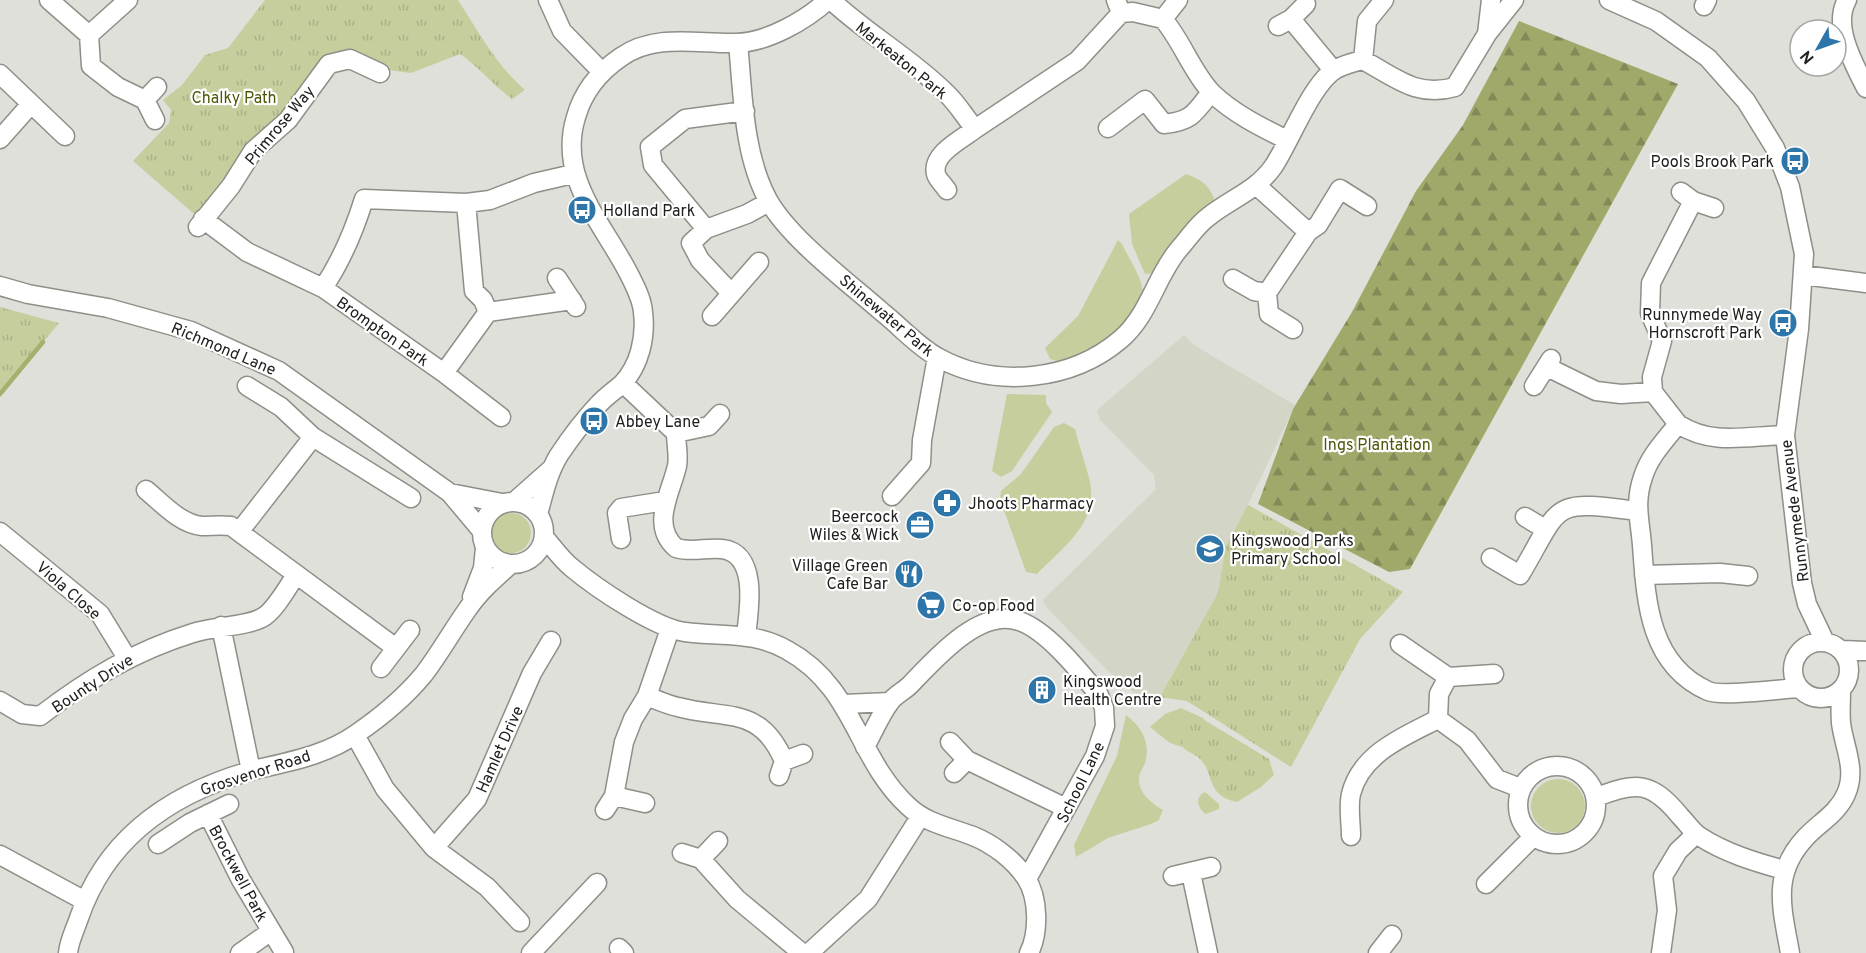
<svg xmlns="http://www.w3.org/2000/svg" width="1866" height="953" font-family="Overpass,sans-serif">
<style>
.built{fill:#d3d6c7}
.grass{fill:#c7ce9d}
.forest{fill:url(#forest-firs)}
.park{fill:url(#park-tufts)}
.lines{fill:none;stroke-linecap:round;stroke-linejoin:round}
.stream{stroke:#a7af6f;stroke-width:4.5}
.minor-casing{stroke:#8e8f88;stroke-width:21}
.minor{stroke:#fff;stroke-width:18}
.labels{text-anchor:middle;stroke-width:4.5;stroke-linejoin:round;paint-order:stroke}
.street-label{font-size:16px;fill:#20211e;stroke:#fff}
.park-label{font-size:16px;fill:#505609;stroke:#fff}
.poi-label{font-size:16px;fill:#20211e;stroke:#fff;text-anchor:start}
</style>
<defs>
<pattern id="forest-firs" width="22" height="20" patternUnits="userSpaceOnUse" patternTransform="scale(1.5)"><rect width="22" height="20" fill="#a1a96a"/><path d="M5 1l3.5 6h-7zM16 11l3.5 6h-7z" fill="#838957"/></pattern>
<pattern id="park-tufts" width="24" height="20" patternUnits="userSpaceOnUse" patternTransform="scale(1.5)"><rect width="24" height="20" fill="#c7ce9d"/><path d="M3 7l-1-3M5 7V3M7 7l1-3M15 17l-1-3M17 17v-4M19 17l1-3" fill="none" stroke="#abb187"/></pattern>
</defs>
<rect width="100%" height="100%" fill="#dfe0d9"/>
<!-- built -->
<path class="built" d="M1184 335 1194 345 1295 405 1248 505 1403 592 1360 639 1291 767 1187 701 1134 693 1107 670 1046 607 1043 600 1156 489 1154 475 1100 420 1097 410Z"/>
<!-- grass -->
<path class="grass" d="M1186 174C1202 179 1211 187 1216 204 1186 225 1173 243 1154 273L1145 274 1132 244 1129 214Z
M1118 240 1122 244C1129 259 1144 280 1143 296 1143 320 1084 354 1064 363L1050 359 1045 348 1078 316Z
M1007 394 1046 395V403L1052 412 1012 471 1001 477 992 471Z
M1064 423 1075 429C1079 447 1086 464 1090 482 1098 524 1063 547 1037 574L1026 572 1000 499 1001 491 1021 474 1054 427Z
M491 533a20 20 0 1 1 40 0a20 20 0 1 1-40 0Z
M1181 708 1205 719 1183 725 1180 741 1182 747 1170 743 1150 727 1165 714Z
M1126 715C1140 725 1150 741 1146 759 1145 766 1140 771 1139 777 1138 793 1151 803 1163 810L1159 820 1151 824 1108 838 1076 857 1074 845 1117 756Z
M1531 806a27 27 0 1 1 54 0a27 27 0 1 1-54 0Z
M1205 792 1219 804V809L1206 814C1198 809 1194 797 1205 792Z"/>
<!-- forest -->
<path class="forest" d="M1519 21 1678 84 1410 569 1389 572 1258 504 1293 409 1352 312 1416 191 1463 125Z"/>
<!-- park -->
<path class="park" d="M265 0H458C478 31 497 66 525 90L512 99C493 85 479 67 460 54L411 73 327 62 202 214 193 213 133 161 169 123 171 110 163 100 182 85 205 55 228 48Z
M0 307 59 323 0 394Z
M1248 505 1403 592 1360 639 1291 767 1187 701 1160 697 1218 593 1226 546Z
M1201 718 1269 759 1274 775 1261 787 1237 802C1204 795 1216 773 1199 758 1194 753 1183 751 1181 744 1178 737 1180 732 1183 725Z"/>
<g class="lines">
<!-- stream -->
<path class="stream" d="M0 394 43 342"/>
<!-- minor casing -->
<g class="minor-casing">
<path id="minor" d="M49 0 89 35
M128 0 89 35 91 66 118 87 145 100
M548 0 562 31 602 72
M831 0C867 34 911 58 946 93 957 103 965 117 975 129L1077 61 1121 13 1116 0
M1384 0 1367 21 1363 60C1396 78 1417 98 1455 87L1487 34 1514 0
M1609 0 1656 21 1708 58 1746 101 1775 148 1790 187 1804 254 1799 329 1785 435 1802 583 1807 604 1825 642
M1847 0C1832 26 1854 64 1866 88
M1704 6 1707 0
M1121 13 1133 12 1163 19
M1163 19C1182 41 1192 72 1212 93 1234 114 1261 127 1287 140
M1163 19 1178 0
M1291 19 1333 70
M1278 26 1291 19 1306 4
M1487 34 1491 0
M738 43C743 94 743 154 768 200 790 239 848 282 882 312 900 326 918 347 939 358 996 389 1072 381 1121 339 1149 315 1156 276 1179 249 1188 239 1197 225 1208 217 1230 199 1256 191 1273 167 1289 144 1312 82 1336 69 1344 65 1354 62 1363 60
M0 74 65 136
M155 120 145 100 157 87
M1108 128 1145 100 1164 124C1192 121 1195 113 1211 92
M0 139 31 104
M1256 185 1308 232 1318 225 1340 189 1367 206
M947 190C944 185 937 179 936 174 931 154 962 139 975 129
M1681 192 1693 201 1714 208
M1693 201 1651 283 1650 313 1662 341 1652 377 1653 392 1678 424C1665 440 1649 457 1643 477 1634 503 1640 520 1642 545 1646 601 1649 665 1708 691 1721 697 1780 689 1799 688
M466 203 474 291 483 300 488 312
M203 219 247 252 323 288 444 373 501 417
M198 227 231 186 253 151 288 120 329 64 350 59 380 73
M706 229 747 214 769 202
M1803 275 1866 283
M557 278 576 307
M1233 279 1254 291 1267 293 1269 314 1293 329
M0 286 28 294 108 308 191 331 279 371 450 493 481 530
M323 288C342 260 354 231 364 199L466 203 490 200 534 183 573 174
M731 293 700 260 691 243 706 229 653 165 650 147 685 119 745 111
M1267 293 1308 232
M712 316 759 262
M1547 367 1596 391 1621 394 1653 392
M444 373 488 312 572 300
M623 383 676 433C676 443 679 456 677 466 671 493 650 525 676 548 693 553 706 547 722 549 759 553 749 611 746 635
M247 386 281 407 313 437 411 498
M1534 386 1551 359
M1678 424C1712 446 1746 436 1785 435
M676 433 709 426 720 414
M146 490C162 503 180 524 202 526 212 526 221 525 231 526L396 648
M450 493 502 503
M892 496 921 463 922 440 937 357
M515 501 550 470
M482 533a31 31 0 1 1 62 0a31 31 0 1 1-62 0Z
M538 514C544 493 548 473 559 455 571 437 584 420 598 405 605 397 614 391 622 384 640 365 646 337 643 312 642 299 635 286 629 274 603 223 557 178 576 117 583 92 599 72 621 57 655 33 697 44 735 43 767 43 806 20 828 0
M1525 517 1545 529
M0 532 100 614 127 658
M239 532 313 437
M544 537C553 547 561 559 571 567 596 588 655 628 685 632 721 637 754 631 787 650 855 687 856 758 908 806 927 824 950 827 973 836 993 844 1014 860 1026 878 1039 898 1039 933 1029 953
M621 539 617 513 621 508 665 501
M1491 558 1520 575C1562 504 1549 499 1636 511
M1644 575 1720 573 1748 576
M472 597 483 568 485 548
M221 626 251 771
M1793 670a28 28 0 1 1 56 0a28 28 0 1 1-56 0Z
M1400 644 1448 677 1494 674
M1842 650 1866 651
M381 668 410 630
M647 696C657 700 668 705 678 707 726 720 760 705 784 761
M0 701 22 714 40 716C88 679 135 651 193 633 213 626 249 627 265 616 277 607 287 588 296 575
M844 704 890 702
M1438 719 1467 740 1497 779 1520 788
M355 735 385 789 434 848 477 799 532 673 551 641
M950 742 967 760 1066 808
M865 747C873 733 880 715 890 702 895 695 904 691 910 685 935 659 980 607 1019 621 1047 630 1081 673 1099 695L1104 708 1105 726 1095 756 1027 879
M1518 805a39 39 0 1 1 78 0a39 39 0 1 1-78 0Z
M954 773 967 760
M779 776 784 761 803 754
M614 796 624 742 633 719 647 696 670 629
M1597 797C1637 781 1652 782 1680 816 1686 822 1692 831 1699 836 1725 853 1755 862 1784 870
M605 810 614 796 645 803
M208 814 241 880 284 952
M1351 836C1351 822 1348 807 1351 794 1361 753 1405 736 1438 719L1439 694 1448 677
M158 844 190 823 229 804
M434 848 487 887 520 922
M682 853 701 859 718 841
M0 855 85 901
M701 859 737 899 802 953
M1191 873 1208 953
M1173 876 1211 867
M1486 884 1533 837
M619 948 624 953
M68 953C69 941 75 930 79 918 106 838 170 794 250 771 286 762 325 756 356 734 381 717 405 697 424 674 440 653 452 631 467 610 479 592 495 578 511 564
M240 953 270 932
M531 953 597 883
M809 953 868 899 920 817
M1378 953 1392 935
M1661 953 1667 910 1663 876 1678 851 1696 834
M1790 953C1782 908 1771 874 1806 837 1819 823 1838 813 1846 794 1857 770 1844 747 1841 723 1840 712 1841 701 1841 691"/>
</g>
<!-- minor -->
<use href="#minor" class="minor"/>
</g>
<!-- icons -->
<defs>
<g id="bus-disc" transform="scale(1.5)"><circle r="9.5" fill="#2e76aa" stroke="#fff"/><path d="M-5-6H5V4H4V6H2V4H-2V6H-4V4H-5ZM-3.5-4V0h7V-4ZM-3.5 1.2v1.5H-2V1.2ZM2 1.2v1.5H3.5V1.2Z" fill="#fff"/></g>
<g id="pharmacy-disc" transform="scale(1.5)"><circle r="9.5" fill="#2e76aa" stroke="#fff"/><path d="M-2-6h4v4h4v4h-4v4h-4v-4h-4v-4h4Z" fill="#fff"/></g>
<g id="office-disc" transform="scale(1.5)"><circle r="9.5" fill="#2e76aa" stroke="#fff"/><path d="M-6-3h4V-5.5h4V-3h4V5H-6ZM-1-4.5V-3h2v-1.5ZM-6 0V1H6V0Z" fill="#fff"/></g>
<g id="school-disc" transform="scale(1.5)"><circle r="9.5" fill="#2e76aa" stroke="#fff"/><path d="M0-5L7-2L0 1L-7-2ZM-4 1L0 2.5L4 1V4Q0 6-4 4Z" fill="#fff"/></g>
<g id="restaurant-disc" transform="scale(1.5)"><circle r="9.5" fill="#2e76aa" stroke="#fff"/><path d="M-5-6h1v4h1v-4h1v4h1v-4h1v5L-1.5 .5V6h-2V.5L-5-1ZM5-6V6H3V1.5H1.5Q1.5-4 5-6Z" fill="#fff"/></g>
<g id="supermarket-disc" transform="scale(1.5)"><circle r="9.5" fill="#2e76aa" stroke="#fff"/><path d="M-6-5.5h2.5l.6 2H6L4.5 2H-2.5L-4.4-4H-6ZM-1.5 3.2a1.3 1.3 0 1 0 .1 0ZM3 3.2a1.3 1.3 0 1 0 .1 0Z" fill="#fff"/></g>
<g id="building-disc" transform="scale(1.5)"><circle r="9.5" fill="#2e76aa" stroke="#fff"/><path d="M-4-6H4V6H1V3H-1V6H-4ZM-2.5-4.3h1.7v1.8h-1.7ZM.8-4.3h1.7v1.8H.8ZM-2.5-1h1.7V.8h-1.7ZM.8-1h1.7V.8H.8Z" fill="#fff"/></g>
</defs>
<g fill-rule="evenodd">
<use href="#bus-disc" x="1795" y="161"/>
<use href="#bus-disc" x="582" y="210"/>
<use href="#bus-disc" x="1783" y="323"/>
<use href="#bus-disc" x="594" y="421"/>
<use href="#pharmacy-disc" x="947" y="503"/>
<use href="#office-disc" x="920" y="525"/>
<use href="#school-disc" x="1210" y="549"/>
<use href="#restaurant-disc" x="909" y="574"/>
<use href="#supermarket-disc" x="931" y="605"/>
<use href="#building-disc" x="1042" y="690"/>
</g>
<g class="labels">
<!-- street labels -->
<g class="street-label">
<text transform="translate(902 60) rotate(39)" y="6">Markeaton Park</text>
<text transform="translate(279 125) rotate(-50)" y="6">Primrose Way</text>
<text transform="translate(887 315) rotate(40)" y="6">Shinewater Park</text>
<text transform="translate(383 331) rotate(35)" y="6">Brompton Park</text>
<text transform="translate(224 348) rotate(23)" y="6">Richmond Lane</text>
<text transform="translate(1794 511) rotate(-97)" y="6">Runnymede Avenue</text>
<text transform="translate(69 590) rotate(41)" y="6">Viola Close</text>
<text transform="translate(92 683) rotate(-33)" y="6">Bounty Drive</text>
<text transform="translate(499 749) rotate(-66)" y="6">Hamlet Drive</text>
<text transform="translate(255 772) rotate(-18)" y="6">Grosvenor Road</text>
<text transform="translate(1080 782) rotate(-64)" y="6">School Lane</text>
<text transform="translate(239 873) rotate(62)" y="6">Brockwell Park</text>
</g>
<!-- park labels -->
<g class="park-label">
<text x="234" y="103">Chalky Path</text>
<text x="1377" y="450">Ings Plantation</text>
</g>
<!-- poi labels -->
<g class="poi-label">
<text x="1774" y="167" text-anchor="end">Pools Brook Park</text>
<text x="603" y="216">Holland Park</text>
<text x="1762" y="320" text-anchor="end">Runnymede Way<tspan x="1762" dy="18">Hornscroft Park</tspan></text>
<text x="615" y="427">Abbey Lane</text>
<text x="968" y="509">Jhoots Pharmacy</text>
<text x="899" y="522" text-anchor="end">Beercock<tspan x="899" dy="18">Wiles &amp; Wick</tspan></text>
<text x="1231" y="546">Kingswood Parks<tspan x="1231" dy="18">Primary School</tspan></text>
<text x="888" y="571" text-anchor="end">Village Green<tspan x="888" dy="18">Cafe Bar</tspan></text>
<text x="952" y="611">Co-op Food</text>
<text x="1063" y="687">Kingswood<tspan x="1063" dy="18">Health Centre</tspan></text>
</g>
</g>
<!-- north arrow -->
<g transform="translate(1818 48) rotate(230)"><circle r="28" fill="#ffffff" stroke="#a6a6a5" stroke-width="1.5"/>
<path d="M0-4.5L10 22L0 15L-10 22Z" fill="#2e76aa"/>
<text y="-9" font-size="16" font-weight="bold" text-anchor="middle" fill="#20211e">N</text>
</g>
</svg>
